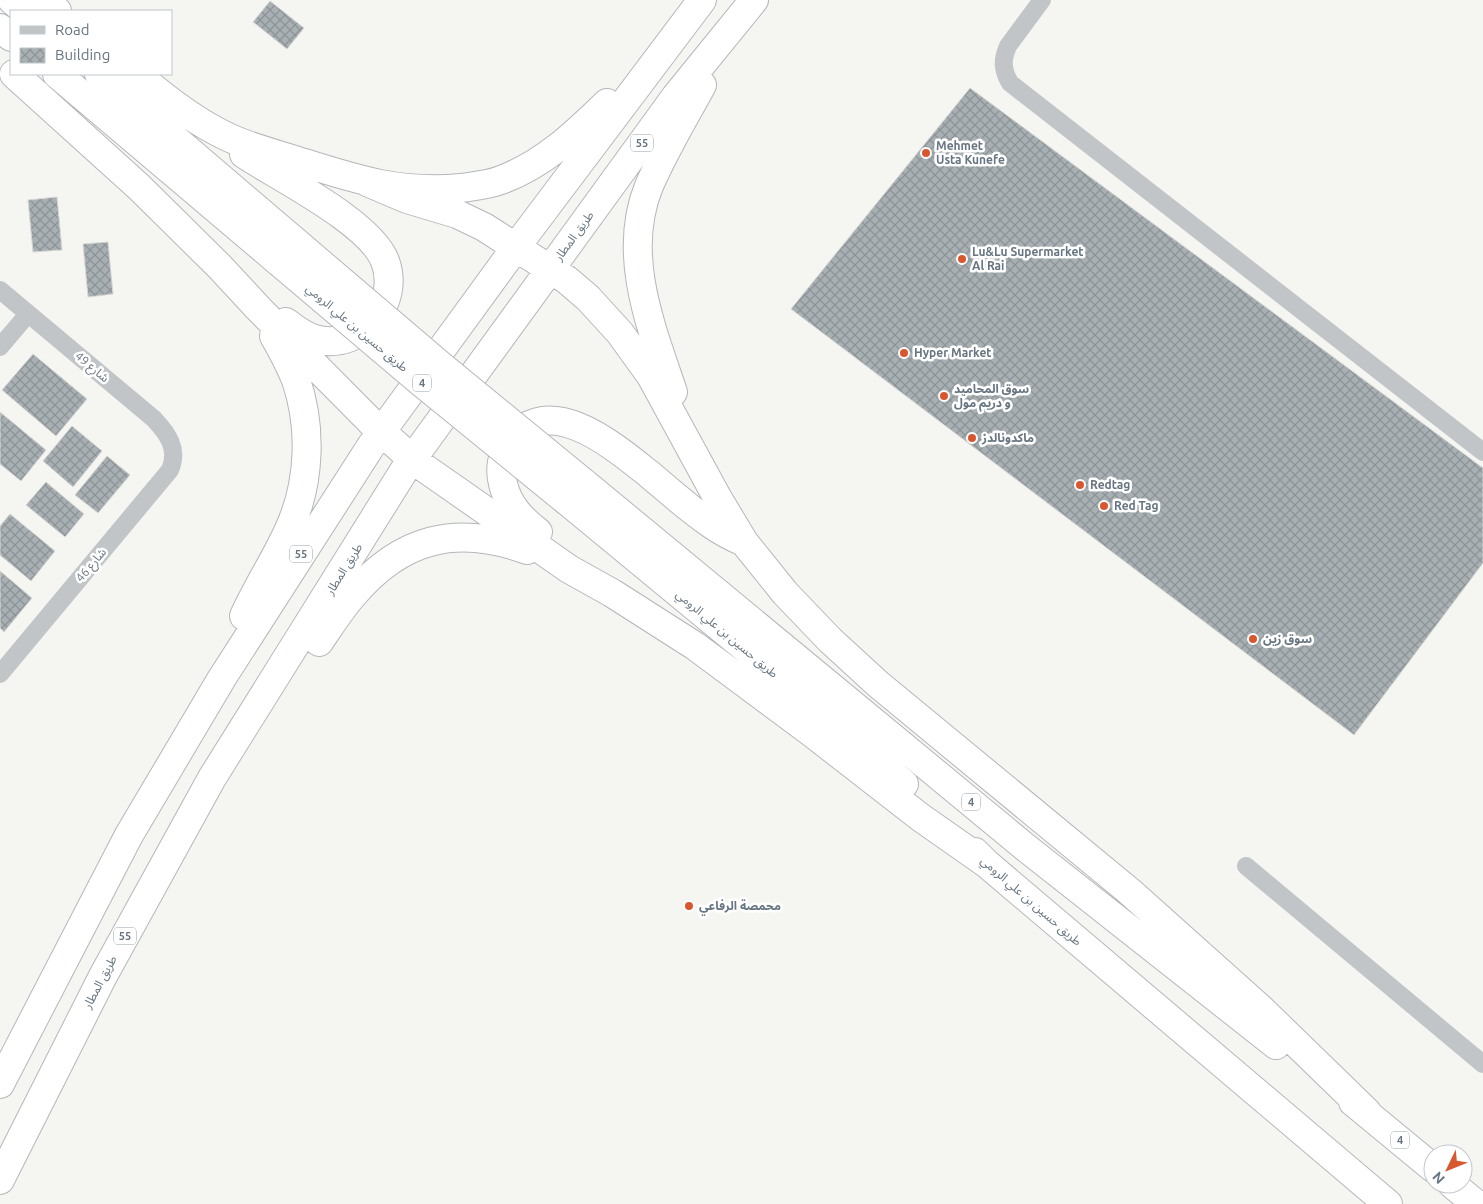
<svg xmlns="http://www.w3.org/2000/svg" width="1483" height="1204" font-family="Ubuntu,'Noto Sans Arabic',sans-serif">
<style>
.building{fill:url(#building-cross-hatch);stroke:#d7d7d5}
.lines{fill:none;stroke-linecap:round;stroke-linejoin:round}
.trunk-casing{stroke:#b4b7ba;stroke-width:30}
.minor{stroke:#c1c5c8;stroke-width:18}
.trunk{stroke:#fff;stroke-width:28}
.trunk-bridge-casing{stroke:#b4b7ba;stroke-width:30;stroke-linecap:butt}
.trunk-bridge{stroke:#fff;stroke-width:28}
.poi-dot{fill:#d9572f;stroke:#fff;stroke-width:2}
.labels{text-anchor:middle;stroke-width:5;stroke-linejoin:round;paint-order:stroke}
.shield{fill:#fff;stroke:#949ea7;stroke-width:1}
.shield-label{font-size:11px;font-weight:bold;fill:#667581}
.poi-label{font-size:12px;font-weight:bold;fill:#667581;stroke:#fff;text-anchor:start}
.street-label{font-size:12px;fill:#667581;stroke:#fff}
</style>
<defs>
<pattern id="building-cross-hatch" width="8" height="8" patternUnits="userSpaceOnUse" patternTransform="scale(1.25)"><rect width="8" height="8" fill="#a8b0b4"/><path d="M0 0l8 8M0 8l8-8" fill="none" stroke="#8d9498"/></pattern>
</defs>
<rect width="100%" height="100%" fill="#f5f5f2"/>
<!-- building -->
<path class="building" d="M270 1 304 28 287 49 253 22Z
M970 88 1483 468V563L1354 735 791 309Z
M57 197 62 250 33 252 28 200Z
M108 242 113 294 88 297 83 244Z
M33 354 87 399 56 436 2 390Z
M0 412 46 450 21 481 0 464Z
M72 426 102 451 73 487 43 461Z
M107 456 130 475 98 513 75 495Z
M46 482 84 514 65 537 26 505Z
M10 514 55 551 31 581 0 555V526Z
M0 571 32 598 4 632 0 628Z"/>
<g class="lines">
<!-- trunk casing -->
<g class="trunk-casing">
<path id="trunk" d="M12 0 25 11
M42 0 57 11
M0 28 11 37
M14 74 139 187 220 267 258 308 373 424 413 460 569 569 612 593 695 646 812 733 920 817 987 864
M57 74 279 262
M99 74 298 244
M136 74C161 94 187 116 216 131 241 145 270 152 298 161 355 179 399 194 461 188 474 186 488 185 501 180 544 164 575 134 607 103
M244 154C280 178 370 222 385 261 401 303 362 349 319 340 306 338 295 329 286 322
M367 182 407 199 457 214 484 227 567 280 588 298 620 333 651 376 717 497 744 542 785 593 830 640 878 684 1129 891 1262 1010 1367 1112
M673 392C651 327 621 254 649 186 664 151 684 118 702 85
M583 482 1025 847 1276 1045
M568 502 819 709 904 784
M538 532C521 519 508 505 503 484 499 469 502 453 511 441 549 390 615 447 649 474 669 491 689 509 711 524 721 531 732 537 744 542
M244 616C258 585 277 557 290 527 310 482 312 427 296 380 290 365 282 350 274 336
M319 642C330 626 340 610 353 595 401 538 457 524 527 550
M975 852 987 864 1388 1204
M0 1084 129 835 222 678 371 446 516 247 702 0
M1353 1102 1433 1168
M0 1180 103 976 212 778 405 469 676 96 754 0
M1452 1184 1476 1204"/>
</g>
<!-- minor -->
<path class="minor" d="M1042 0 1008 46C1002 60 1002 69 1010 83L1483 452
M0 290 154 419C168 434 179 449 170 470L0 674
M0 347 28 314
M1246 866 1483 1064"/>
<!-- trunk -->
<use href="#trunk" class="trunk"/>
<!-- trunk-bridge casing -->
<g class="trunk-bridge-casing">
<path id="trunk-bridge" d="M298 244 440 365 583 482
M279 262 422 383 568 502"/>
</g>
<!-- trunk-bridge -->
<use href="#trunk-bridge" class="trunk-bridge"/>
</g>
<!-- markers -->
<g class="poi-dot">
<circle cx="926" cy="153" r="5"/>
<circle cx="962" cy="259" r="5"/>
<circle cx="904" cy="353" r="5"/>
<circle cx="944" cy="396" r="5"/>
<circle cx="972" cy="438" r="5"/>
<circle cx="1080" cy="485" r="5"/>
<circle cx="1104" cy="506" r="5"/>
<circle cx="1253" cy="639" r="5"/>
<circle cx="689" cy="906" r="5"/>
</g>
<g class="labels">
<!-- shield labels -->
<g class="shield">
<rect x="631" y="134.5" width="22" height="17" rx="4"/>
<rect x="413" y="374.5" width="18" height="17" rx="4"/>
<rect x="290" y="545.5" width="22" height="17" rx="4"/>
<rect x="962" y="793.5" width="18" height="17" rx="4"/>
<rect x="114" y="927.5" width="22" height="17" rx="4"/>
<rect x="1391" y="1131.5" width="18" height="17" rx="4"/>
</g>
<g class="shield-label">
<text x="642" y="147">55</text>
<text x="422" y="387">4</text>
<text x="301" y="558">55</text>
<text x="971" y="806">4</text>
<text x="125" y="940">55</text>
<text x="1400" y="1144">4</text>
</g>
<!-- poi labels -->
<g class="poi-label">
<text x="936" y="150">Mehmet<tspan x="936" dy="14">Usta Kunefe</tspan></text>
<text x="972" y="256">Lu&amp;Lu Supermarket<tspan x="972" dy="14">Al Rai</tspan></text>
<text x="914" y="357">Hyper Market</text>
<text x="954" y="393">سوق المحاميد<tspan x="954" dy="14">و دريم مول</tspan></text>
<text x="982" y="442">ماكدونالدز</text>
<text x="1090" y="489">Redtag</text>
<text x="1114" y="510">Red Tag</text>
<text x="1263" y="643">سوق زين</text>
<text x="699" y="910">محمصة الرفاعي</text>
</g>
<!-- street labels -->
<g class="street-label">
<text transform="translate(574 236) rotate(-54)" y="4">طريق المطار</text>
<text transform="translate(357 328) rotate(40)" y="4">طريق حسين بن علي الرومي</text>
<text transform="translate(92 367) rotate(40)" y="4">شارع 49</text>
<text transform="translate(91 565) rotate(-50)" y="4">شارع 46</text>
<text transform="translate(344 569) rotate(-58)" y="4">طريق المطار</text>
<text transform="translate(727 634) rotate(40)" y="4">طريق حسين بن علي الرومي</text>
<text transform="translate(1031 901) rotate(41)" y="4">طريق حسين بن علي الرومي</text>
<text transform="translate(100 982) rotate(-62)" y="4">طريق المطار</text>
</g>
</g>
<!-- legend -->
<rect x="10" y="10" width="162" height="65" fill="#ffffff" stroke="#c2c8cd"/>
<rect x="20" y="26" width="25" height="8" fill="#c1c5c8" stroke="#c2c8cd"/>
<text x="55" y="35" font-size="15" fill="#667581">Road</text>
<rect x="20" y="48" width="25" height="15" fill="url(#building-cross-hatch)" stroke="#c2c8cd"/>
<text x="55" y="60" font-size="15" fill="#667581">Building</text>
<!-- north arrow -->
<g transform="translate(1448 1169) rotate(227)"><circle r="24" fill="#ffffff" stroke="#c2c8cd"/>
<path d="M0-4L9 19L0 12L-9 19Z" fill="#d9572f"/>
<text y="-8" font-size="14" font-weight="bold" text-anchor="middle" fill="#667581">N</text>
</g>
</svg>
